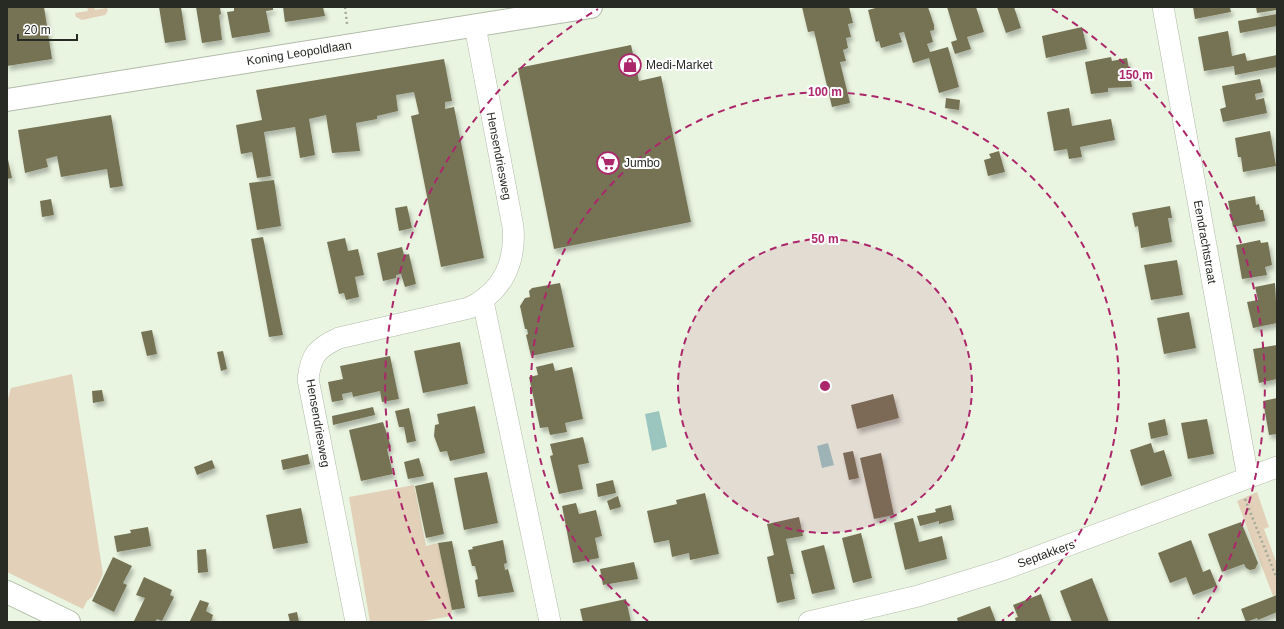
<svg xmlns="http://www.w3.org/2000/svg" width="1284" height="629" font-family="Arial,sans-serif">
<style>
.green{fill:#e2d0b8}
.water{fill:#9bc6c0}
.building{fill:#767354;filter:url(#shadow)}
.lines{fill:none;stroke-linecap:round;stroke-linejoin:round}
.minor-casing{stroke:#b1bba8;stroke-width:22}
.secondary-casing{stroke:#b1bba8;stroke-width:24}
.path{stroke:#a1a99a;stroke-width:2.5;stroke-dasharray:2 3;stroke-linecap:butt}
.minor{stroke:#fff;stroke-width:21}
.secondary{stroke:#fff;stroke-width:22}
.ring{fill:none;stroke:#ac266c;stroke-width:2;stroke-dasharray:7 5}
.labels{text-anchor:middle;stroke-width:4;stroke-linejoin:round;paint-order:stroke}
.street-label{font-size:12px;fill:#272b24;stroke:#fff}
.poi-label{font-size:12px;fill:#272b24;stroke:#fff;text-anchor:start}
.centre{fill:#ac266c;stroke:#fff;stroke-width:2}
.ring-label{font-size:12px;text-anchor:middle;font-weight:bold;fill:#ac266c;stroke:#fff;stroke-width:4;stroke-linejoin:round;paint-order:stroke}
</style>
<defs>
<filter id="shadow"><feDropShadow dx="2.5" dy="4.5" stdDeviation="2" flood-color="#0004"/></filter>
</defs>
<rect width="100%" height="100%" fill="#eaf5e1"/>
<!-- green -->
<path class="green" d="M87 7H94L95 10 107 8 108 11 105 15 82 20 76 17 75 13 88 11Z
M72 374 103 574 92 597 87 601 83 609 7 572V403L11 388Z
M414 485 426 546 438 543 452 610 451 616 418 622H370L349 497Z
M1257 492 1269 527 1264 529 1277 564V595L1273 596 1237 501Z"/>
<!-- water -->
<path class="water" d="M659 411 667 447 652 451 645 414Z
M828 443 834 465 822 468 817 446Z"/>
<!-- building -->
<path class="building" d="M7 7H44L52 59 7 66Z
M159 7H181L186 40 165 43Z
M196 7H220L221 14 219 15 222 40 202 43Z
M234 7H273V10L266 11 270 32 232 38 227 12 234 11Z
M283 7H323L325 16 285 22Z
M802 7H849L853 23 848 24 851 37 846 38 848 48 843 50 846 61 840 62 850 103 832 107 814 31 808 32Z
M879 7H928L934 25V30L930 31 933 42 927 44 930 52 948 47 959 87 939 93 929 58 913 63 904 32 899 33 902 42 881 48 879 41 876 42 868 10Z
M947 7H976L984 32 967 37 971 49 955 54 951 42 957 40Z
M997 7H1014L1021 28 1006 33Z
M1193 7H1230L1231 12 1195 19Z
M1256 7H1277V10L1257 13Z
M1277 14V26L1240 33 1238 21Z
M1082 27 1087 49 1046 58 1042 36Z
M1228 31 1232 56 1245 53 1247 61 1277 55V67L1235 75 1234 66 1204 71 1198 37Z
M631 45 639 81 661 76 691 222 554 249 518 68Z
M1111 57 1112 61 1127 58 1132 87 1108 88V92L1091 94 1085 62Z
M444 59 452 101 445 102V109L454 107 484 258 441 267 411 116 419 114 414 92 396 95 398 111 377 116V119L356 123 360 151 332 153 326 115 309 119 315 155 300 158 295 127 264 132 271 176 257 178 252 152 241 154 236 125 262 120 256 90Z
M1260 79 1263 92 1255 94 1256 100 1264 98 1267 113 1223 122 1220 109 1226 107 1222 86Z
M946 98 960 100 959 110 945 108Z
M1069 108 1072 126 1111 119 1115 140 1080 147 1082 157 1069 159 1067 149 1054 151 1047 112Z
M111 115 123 186 110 188 107 169 61 177 57 156 46 159 48 167 25 173 18 130Z
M1270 131 1276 166 1243 172 1241 157H1238L1235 138Z
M999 151 1005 172 988 176 984 160 991 158 989 154Z
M7 155 12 178 7 179Z
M274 180 281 226 257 230 249 183Z
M1255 196 1256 205 1259 204 1260 210H1263L1265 221 1233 227 1228 201Z
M51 199 54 215 42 217 40 201Z
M407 206 412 228 399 231 395 208Z
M1170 206 1172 218H1168L1172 242 1141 248 1138 226 1135 227 1132 213Z
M263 237 283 335 269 337 251 239Z
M345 238 348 251 358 249 364 275 355 277 359 297 346 300 344 293 339 294 327 242Z
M1260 240 1261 243 1268 242 1272 265 1265 267 1267 275 1242 279 1236 245Z
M402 247 404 255 409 254 416 284 405 287 401 274 396 275V278L383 281 377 253Z
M1177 260 1183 295 1151 300 1144 265Z
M560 283 574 347 531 356 526 335 528 334 527 329H525L520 306 525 298 530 297 529 291 532 288Z
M1275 283 1277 323 1253 328 1247 302 1258 300 1255 287Z
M1189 312 1196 348 1164 354 1157 318Z
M152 330 157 354 147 356 141 332Z
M460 342 468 384 423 393 414 351Z
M1277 345V379L1259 383 1253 349Z
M223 351 227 369 221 371 217 352Z
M390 356 399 399 382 402 380 391 353 397 352 392 342 394 343 400 332 402 328 382 343 379 340 366Z
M553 363 555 371 572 367 583 419 565 423 567 432 550 435 548 427 540 428 529 377 538 375 536 367Z
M102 390 104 401 93 403 92 391Z
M893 394 899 418 857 429 851 405Z
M1277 398V434L1269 435 1263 401Z
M475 406 485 453 450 461 447 451 440 452 434 436 435 425 439 424 437 414Z
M373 407 375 415 333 425 332 416Z
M409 408 416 441 407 443 404 427H399L395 411Z
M1165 419 1168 435 1151 439 1148 423Z
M1207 419 1214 454 1188 459 1181 423Z
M383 422 391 447 387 449 393 474 361 481 349 430Z
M583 437 589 463 578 465 583 489 559 494 550 456 553 455 550 444Z
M1151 443 1154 453 1164 450 1172 476 1141 486 1130 450Z
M853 451 859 478 849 480 843 453Z
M881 453 894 515 874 519 860 458Z
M308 454 310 464 283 470 281 460Z
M419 458 424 476 408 479 404 462Z
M212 460 215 468 197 475 194 467Z
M487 472 498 523 464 530 454 478Z
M613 480 616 493 598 497 596 484Z
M433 482 444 534 426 538 415 486Z
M705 493 719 554 690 560 689 553 672 557 669 540 654 543 647 511 677 504 676 500Z
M618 496 621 507 610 510 607 501Z
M576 503 579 514 596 510 602 536 595 538 599 558 573 563 562 506Z
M951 505 954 520 939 524V521L920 526 917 516 936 512 935 509Z
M301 508 308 543 273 549 266 515Z
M799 517 803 536 786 539 794 574H790L795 599 777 603 767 557 774 555 767 524Z
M913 518 919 542 942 536 947 559 905 570 894 523Z
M1241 522 1258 563 1255 569 1250 570 1246 568 1244 564 1222 572 1208 534Z
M148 527 151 546 117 552 114 536 131 533 130 530Z
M861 533 872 578 853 583 842 538Z
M503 540 507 563 504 564 505 570 508 569 514 592 478 597 475 580 478 579 475 566H472L468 550 473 549 472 547Z
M1191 540 1203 572 1210 569 1217 586 1193 595 1186 577 1170 583 1158 553Z
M452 541 465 608 452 610 438 543Z
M824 545 835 589 812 594 801 551Z
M206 549 208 572 198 573 197 550Z
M113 557 132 566 123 583 127 585 114 612 92 601Z
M634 562 638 579 603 585 600 569Z
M144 577 172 590 170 595 174 597 162 621 157 619 155 622 134 621 145 598 136 595Z
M1092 578 1109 622H1072L1060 591Z
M1041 594 1051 622H1016L1015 618 1018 617 1013 605Z
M1277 595V612L1258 620 1257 618 1246 622 1241 609Z
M626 599 631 622H583L580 609Z
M200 600 209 603 206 611 213 615 211 622 190 621Z
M990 606 996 622H958L957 618Z
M297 612 299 622H290L288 614Z"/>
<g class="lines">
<!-- minor casing -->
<g class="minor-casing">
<path id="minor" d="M1163 7 1248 478
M483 301 550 622
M356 622 308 379C311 355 317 348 339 338L469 308C502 292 516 263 513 227L475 26
M809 622 918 596 1002 570 1277 467"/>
</g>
<!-- secondary casing -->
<g class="secondary-casing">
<path id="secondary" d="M7 100 591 7
M7 592 69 622"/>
</g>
<!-- path -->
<path class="path" d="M345 7 347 24
M1245 499 1277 579"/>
<!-- minor -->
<use href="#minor" class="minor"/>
<!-- secondary -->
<use href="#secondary" class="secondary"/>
</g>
<!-- distance rings -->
<circle cx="825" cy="386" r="147" fill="#ac266c" fill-opacity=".12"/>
<g class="ring">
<circle cx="825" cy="386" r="147"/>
<path d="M648 621A294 294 0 1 1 1002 621"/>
<path d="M452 619A440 440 0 0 1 598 9M1052 9A440 440 0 0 1 1198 619"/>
</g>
<!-- icons -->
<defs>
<g id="shop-ring" transform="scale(1.15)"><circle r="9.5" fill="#fff" stroke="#ac266c" stroke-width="1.5"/><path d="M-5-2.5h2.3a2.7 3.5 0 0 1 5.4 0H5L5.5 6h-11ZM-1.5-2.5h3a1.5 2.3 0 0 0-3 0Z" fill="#ac266c"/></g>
<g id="supermarket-ring" transform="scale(1.15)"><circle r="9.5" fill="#fff" stroke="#ac266c" stroke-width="1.5"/><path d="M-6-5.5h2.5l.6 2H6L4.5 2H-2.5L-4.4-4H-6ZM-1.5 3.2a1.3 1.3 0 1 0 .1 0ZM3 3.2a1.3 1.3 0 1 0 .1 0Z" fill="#ac266c"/></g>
</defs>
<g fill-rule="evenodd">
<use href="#shop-ring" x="630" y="65"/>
<use href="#supermarket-ring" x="608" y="163"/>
</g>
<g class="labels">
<!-- street labels -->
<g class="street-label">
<text transform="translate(299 53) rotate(-9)" y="4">Koning Leopoldlaan</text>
<text transform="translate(499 156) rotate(79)" y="4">Hensendriesweg</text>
<text transform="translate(1205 242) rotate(80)" y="4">Eendrachtstraat</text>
<text transform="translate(318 423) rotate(80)" y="4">Hensendriesweg</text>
<text transform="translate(1046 554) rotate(-20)" y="4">Septakkers</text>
</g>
<!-- poi labels -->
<g class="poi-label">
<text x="646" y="69">Medi-Market</text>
<text x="624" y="167">Jumbo</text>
</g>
</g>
<circle cx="825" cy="386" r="6" class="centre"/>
<g class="ring-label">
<text x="1136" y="79">150 m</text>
<text x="825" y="96">100 m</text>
<text x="825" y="243">50 m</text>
</g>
<!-- border -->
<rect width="1284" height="629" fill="none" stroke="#272b24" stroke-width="16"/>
<!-- scale -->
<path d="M18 34v6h59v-6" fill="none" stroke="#272b24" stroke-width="2"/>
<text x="24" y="34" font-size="12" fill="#272b24" stroke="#ffffff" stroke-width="3" paint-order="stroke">20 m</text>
</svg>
